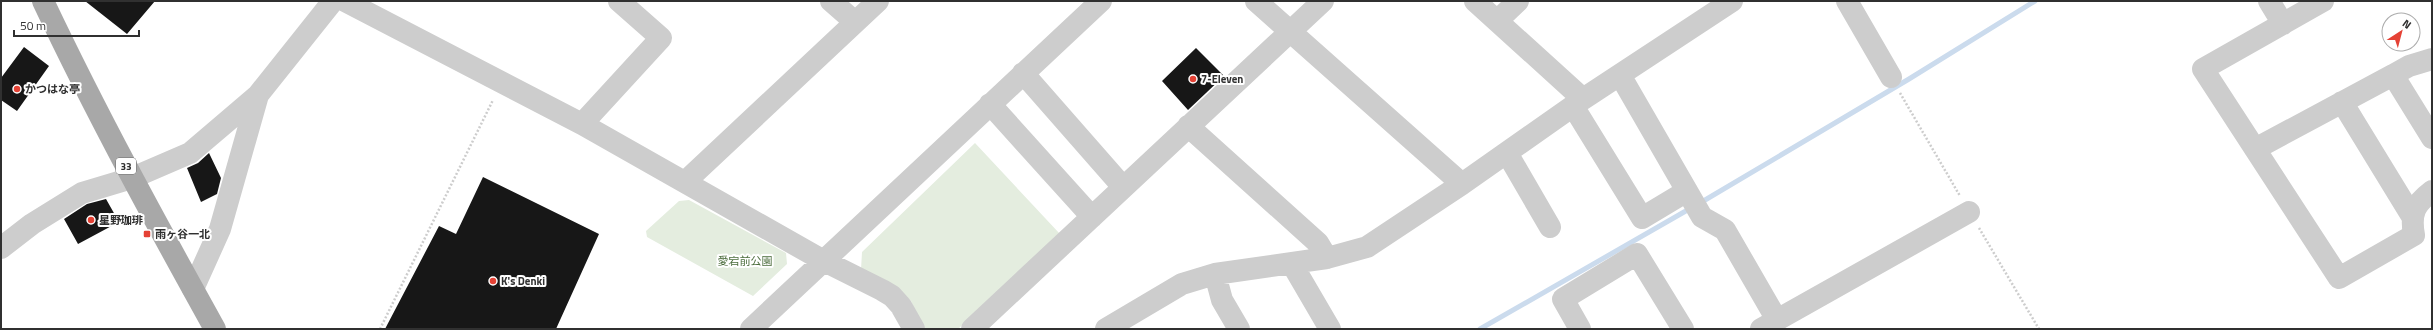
<svg xmlns="http://www.w3.org/2000/svg" width="2433" height="330" font-family="'Titillium Web','Noto Sans JP',sans-serif">
<style>
.green{fill:#e4eddf}
.lines{fill:none;stroke-linecap:round;stroke-linejoin:round}
.stream{stroke:#cbdbed;stroke-width:5}
.building{fill:#171717}
.path{stroke:#cdcdcd;stroke-width:2.5;stroke-dasharray:2 2;stroke-linecap:butt}
.minor{stroke:#cdcdcd;stroke-width:22}
.major{stroke:#a8a8a8;stroke-width:22}
.poi-dot{fill:#e54235;stroke:#fff;stroke-width:1.5}
.labels{text-anchor:middle;stroke-width:4;stroke-linejoin:round;paint-order:stroke}
.shield{fill:#fff;stroke:#6e6e6e;stroke-width:1}
.shield-label{font-size:10px;font-weight:bold;fill:#303030}
.poi-label{font-size:11px;font-weight:bold;fill:#303030;stroke:#fff;text-anchor:start}
.park-label{font-size:11px;fill:#4c6d3d;stroke:#fff}
</style>
<rect width="100%" height="100%" fill="#fff"/>
<!-- green -->
<path class="green" d="M975 143 1060 234 958 329H923L911 301 902 293 861 270 862 252Z
M689 200 786 253 787 264 753 296 647 237 646 231 679 201Z"/>
<g class="lines">
<!-- stream -->
<path class="stream" d="M1700 203 1909 79 2035 1
M1480 329 1691 208"/>
</g>
<!-- building -->
<path class="building" d="M85 1H155L127 34Z
M24 47 49 66 17 111 1 100V78Z
M1196 48 1224 76 1188 110 1162 81Z
M209 153 221 178 217 194 201 202 187 168 198 163Z
M483 177 599 234 556 329H385L439 226 456 234Z
M106 199 119 222 78 244 64 219 87 204Z"/>
<g class="lines">
<!-- path -->
<path class="path" d="M1900 93 1960 196
M1979 228 2039 329
M380 329 493 100"/>
<!-- minor -->
<path class="minor" d="M345 1 582 124 824 261 882 290 892 296 901 306 914 329
M831 1 855 22
M1256 1 1462 184
M1475 1 1583 99
M1847 1 1891 77
M2269 1 2283 24
M2323 1 2203 69 2339 278 2414 235C2410 213 2415 204 2432 191
M1497 21 1518 1
M1023 73 1123 187
M1620 75 1702 217 1725 230 1777 320
M2393 75 2409 66 2432 59
M2342 102 2413 218
M990 104 1092 217
M1573 106 1642 218 1687 191
M582 124 661 38 619 1
M1188 126 1318 243 1327 258
M2255 149 2393 75 2432 138
M1507 153 1550 227
M686 181 878 1
M1 248 32 224 82 193 132 178 190 153 258 95 333 1
M1292 264 1330 329
M1215 274 1222 300 1239 329
M193 289 220 229 258 95
M751 329 1101 1
M972 329 1323 1
M1106 329 1182 284 1215 274 1327 258 1367 247 1462 184 1583 99 1732 1
M1580 329 1563 299 1637 254 1683 329
M1761 329 1969 212"/>
<!-- major -->
<path class="major" d="M43 1C96 113 155 221 215 329"/>
</g>
<!-- markers -->
<g class="poi-dot">
<circle cx="1193" cy="79" r="4"/>
<circle cx="17" cy="89" r="4"/>
<circle cx="91" cy="220" r="4"/>
<rect x="143" y="230" width="8" height="8" rx="2"/>
<circle cx="493" cy="281" r="4"/>
</g>
<g class="labels">
<!-- shield labels -->
<rect class="shield" x="116" y="158" width="20" height="16" rx="3"/>
<g class="shield-label">
<text x="126" y="170">33</text>
</g>
<!-- poi labels -->
<g class="poi-label">
<text x="1201" y="83">7-Eleven</text>
<text x="25" y="93">かつはな亭</text>
<text x="99" y="224">星野珈琲</text>
<text x="155" y="238">雨ヶ谷一北</text>
<text x="501" y="285">K's Denki</text>
</g>
<!-- park labels -->
<g class="park-label">
<text x="745" y="265">愛宕前公園</text>
</g>
</g>
<!-- border -->
<rect width="2433" height="330" fill="none" stroke="#303030" stroke-width="4"/>
<!-- north arrow -->
<g transform="translate(2401 32) rotate(36)"><circle r="19" fill="#ffffff" stroke="#acacac"/>
<path d="M0-3L7 15L0 10L-7 15Z" fill="#e54235"/>
<text y="-6" font-size="11" font-weight="bold" text-anchor="middle" fill="#303030">N</text>
</g>
<!-- scale -->
<path d="M14 30v6h125v-6" fill="none" stroke="#303030" stroke-width="2"/>
<text x="20" y="30" font-size="12" fill="#303030" stroke="#ffffff" stroke-width="3" paint-order="stroke">50 m</text>
</svg>
